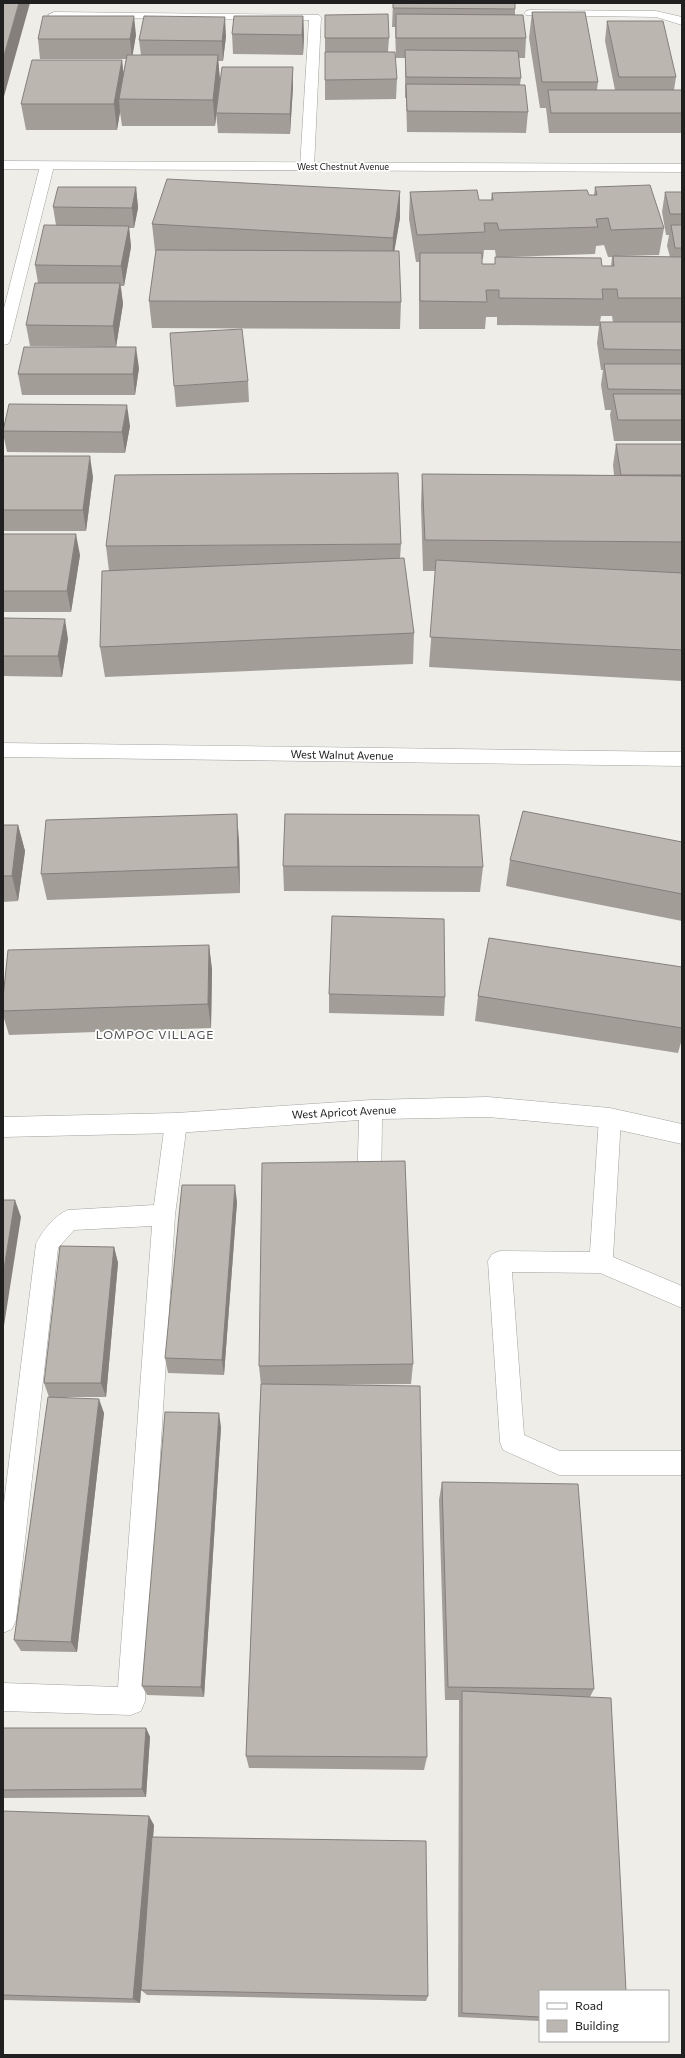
<svg xmlns="http://www.w3.org/2000/svg" width="685" height="2058" font-family="Commissioner,sans-serif">
<style>
.lines{fill:none;stroke-linecap:round;stroke-linejoin:round}
.service-casing{stroke:#a1a1a1;stroke-width:1}
.minor-casing{stroke:#a1a1a1;stroke-width:1}
.service{fill:#fff;fill-rule:evenodd}
.minor{fill:#fff;fill-rule:evenodd}
.wall{fill:#a29d97;fill-rule:evenodd}
.shaded-wall{fill:#847f7b}
.building{fill:#bcb6b0;stroke:#847f7b}
.labels{text-anchor:middle;stroke-width:3.5;stroke-linejoin:round;paint-order:stroke}
.far-street-label{font-size:9px;fill:#202020;stroke:#fff}
.street-label{font-size:11px;fill:#202020;stroke:#fff}
.neighbourhood-label{font-size:12px;letter-spacing:1px;fill:#535353;stroke:#fff}
</style>
<rect width="100%" height="100%" fill="#efede7"/>
<g class="lines">
<!-- service casing -->
<g class="service-casing">
<path id="service" d="M530 10 656 11 682 17V25L656 17 526 15 524 13 526 11Z
M54 12 319 15 321 17 314 167 307 171 300 167 309 20 50 17 48 15Z
M47 162 54 166 10 341 8 344 3 345V312L40 166Z
M610 1109 618 1111 621 1118 613 1257 682 1286V1308L600 1273 512 1272 524 1435 560 1451H682V1475H559L503 1450 500 1442 488 1261 492 1254 500 1251 590 1252 599 1118 602 1111Z
M176 1114 184 1116 187 1123 175 1215 145 1701 141 1711 131 1715 3 1711V1683L118 1687 152 1226 74 1230 58 1248 16 1620 12 1629 3 1633V1511L36 1244C42 1231 55 1215 68 1210L154 1205 165 1123 168 1116Z"/>
</g>
<!-- minor casing -->
<g class="minor-casing">
<path id="minor" d="M3 161 682 164V172L3 169Z
M3 743 682 752V766L3 757Z
M488 1097 610 1108 682 1124V1144L610 1128 488 1117 382 1119 381 1191 377 1198 369 1201 361 1198 357 1191 359 1120 176 1133 3 1137V1117L176 1113 371 1100Z"/>
</g>
<!-- service -->
<use href="#service" class="service"/>
<!-- minor -->
<use href="#minor" class="minor"/>
</g>
<!-- wall -->
<path class="wall" d="M393 3 515 9V15L526 38 525 58H519L521 78 520 85 528 112 526 133 407 132 406 98H405V58H396L395 27H392Z
M532 12 598 82 597 90H615L605 41 607 21 676 77 674 90H682V133H549L546 108H540L529 38Z
M325 15 389 38 388 52 397 79 396 99 325 100Z
M303 16 304 36 303 55 233 54 232 34Z
M136 35 132 55H141L139 40 226 36 223 61H218L220 81 215 126H122L120 112 117 130H26L21 104 122 60 123 74 126 59H40L38 39Z
M293 87 290 134 218 133 216 113Z
M136 187 138 208 134 228H129L131 247 124 286H121L123 304 116 347 30 346 26 325 38 283 35 265 56 225 53 207Z
M595 187 664 228 659 255 619 256 670 257 667 246 669 235H666L662 212 665 192H682V441H614L610 415 611 410H605L601 385 603 370H601L597 343 599 326 497 325V317H486L485 329H419V262H416L409 219 410 192 479 200H491L492 193 594 195ZM604 245 608 257H612L611 266H602L506 257 595 254 596 246ZM484 250H495L496 257H495V264H482V259H483ZM601 316H612L613 322H600Z
M400 218 394 251 401 302 400 329 152 328 149 301 156 251H155L152 224Z
M139 368 135 395H22L18 374Z
M248 381 249 402 176 407 174 386Z
M130 426 125 453 7 452 3 433V431Z
M616 444H682V681L429 667 436 571H423L421 506 422 474 614 475 613 465Z
M3 456 93 477 86 531H3Z
M3 534 80 555 71 612H3Z
M401 544 400 559 414 633 413 664 105 677 100 647 109 571 106 546Z
M3 618 68 639 62 677 3 676Z
M3 825H18L25 851 18 901 3 902Z
M239 840 240 893 47 900 41 874Z
M682 842V921L506 886 510 860Z
M283 866 483 867 480 892 284 891Z
M209 945 212 970 211 1028 9 1035 3 1015V998Z
M682 967V1039L678 1053 475 1021 478 996Z
M329 994 445 997 444 1016 329 1013Z
M237 1202 224 1375 168 1373 165 1358Z
M114 1247 118 1263 106 1397H65L104 1413 77 1652 21 1651 14 1640 49 1397 44 1383Z
M413 1364 411 1384 321 1385 427 1757 424 1770 249 1768 246 1756 261 1386 259 1366Z
M221 1427 204 1697 147 1695 142 1686Z
M442 1482 594 1689 590 1697 540 1991V2021L458 2017 459 1703V1700H445L439 1500Z
M3 1728H146L150 1737 146 1797 3 1798Z
M3 1811 154 1825 153 1837 428 1996 426 2001 147 1995 141 1990 142 1978 140 2003 3 2000Z"/>
<!-- shaded-wall -->
<path class="shaded-wall" d="M19 3H30L3 100V59Z
M134 16 136 35 132 59 130 39Z
M303 16 304 36 303 55 302 35Z
M225 17 226 36 223 61 222 41Z
M218 55 220 81 215 126 213 100Z
M122 60 125 86 119 99 120 112 117 130 114 104Z
M293 67V87L290 134V114Z
M136 187 138 208 134 228 132 208Z
M400 191V218L392 265 393 238Z
M129 226 131 247 124 286 121 266Z
M120 283 123 304 116 347 113 326Z
M136 347 139 368 135 395 133 374Z
M127 405 130 426 125 453 122 432Z
M90 456 93 477 86 531 83 510Z
M76 534 80 555 71 612 67 591Z
M65 619 68 639 62 677 58 656Z
M237 814 239 840 240 893 238 867Z
M18 825 25 851 18 901 12 876Z
M209 945 212 970 211 1028 208 1004Z
M235 1185 237 1202 224 1375 222 1360Z
M15 1200 21 1217 3 1332V1275Z
M114 1247 118 1263 106 1397 101 1383Z
M99 1399 104 1413 77 1652 71 1642Z
M219 1413 221 1427 204 1697 201 1687Z
M146 1728 150 1737 146 1797 142 1789Z
M149 1816 154 1825 140 2003 133 1999Z"/>
<!-- building -->
<path class="building" d="M3 3H19L3 59Z
M393 3H515V9L393 8Z
M532 12H585L598 82H542Z
M388 14 389 38H325V15Z
M396 14 523 15 526 38H396Z
M43 16H134L130 39H38Z
M144 16 225 17 222 41 139 40Z
M234 16H303L302 35 232 34Z
M607 21H663L676 77H619Z
M405 50 518 51 521 78 406 77Z
M325 52H395L397 79 325 80Z
M127 55H218L213 100 119 99Z
M32 60H122L114 104H21Z
M222 67H293L290 114 216 113Z
M406 84 525 85 528 112 407 111Z
M548 90H682V113H551Z
M167 179 400 191 393 238 152 224Z
M650 185 664 228 611 230 608 218 596 219 598 227 499 230 497 223H484L485 232 417 235 410 192 477 190 479 200H493L492 193 587 190 589 195H597L595 187Z
M58 187H136L132 208 53 207Z
M665 192H682V214H670Z
M44 225 129 226 121 266 35 265Z
M671 225H682V248H675Z
M156 250 399 251 401 302 149 301Z
M420 253H482V264H495V257L601 258 602 266H614L613 256 682 257V298H618L617 289H602L603 299 499 298V290H486L487 302 420 301Z
M35 283H120L113 326 26 325Z
M600 322H682V350L604 349Z
M242 329 248 381 174 386 170 333Z
M24 347H136L133 374H18Z
M604 364H682V390L608 389Z
M613 394H682V420H618Z
M9 404 127 405 122 432 3 431Z
M616 444H682V475H621Z
M3 456H90L83 510H3Z
M398 473 401 544 106 546 115 475Z
M422 474 682 476V542L425 540Z
M3 534H76L67 591H3Z
M404 558 414 633 100 647 102 571Z
M436 560 682 573V650L430 637Z
M3 618 65 619 58 656H3Z
M523 811 682 842V894L510 860Z
M237 814 238 867 41 874 46 820Z
M285 814 479 815 483 867 283 866Z
M3 825H18L12 876H3Z
M332 916 444 919 445 997 329 994Z
M489 938 682 967V1028L478 996Z
M209 945 208 1004 3 1011V998L8 950Z
M405 1161 413 1364 259 1366 262 1163Z
M182 1185H235L222 1360 165 1358Z
M3 1200H15L3 1275Z
M60 1246 114 1247 101 1383H44Z
M261 1384 420 1386 427 1757 246 1756Z
M48 1397 99 1399 71 1642 14 1640Z
M165 1412 219 1413 201 1687 142 1686Z
M442 1482 578 1484 594 1689 448 1687Z
M462 1691 611 1698 626 1991H540V2017L462 2013Z
M3 1728H146L142 1789 3 1790Z
M3 1811 149 1816 133 1999 3 1995Z
M152 1837 426 1841 428 1996 141 1990Z"/>
<g class="labels">
<!-- far-street labels -->
<g class="far-street-label">
<text x="343" y="170">West Chestnut Avenue</text>
</g>
<!-- street labels -->
<g class="street-label">
<text transform="translate(342 755) rotate(1)" y="4">West Walnut Avenue</text>
<text transform="translate(344 1112) rotate(-3)" y="4">West Apricot Avenue</text>
</g>
<!-- neighbourhood labels -->
<g class="neighbourhood-label">
<text x="155" y="1039">LOMPOC VILLAGE</text>
</g>
</g>
<!-- border -->
<rect width="685" height="2058" fill="none" stroke="#202020" stroke-width="8"/>
<!-- legend -->
<rect x="539" y="1990" width="130" height="52" fill="#ffffff" stroke="#a6a6a6"/>
<rect x="547" y="2003" width="20" height="6" fill="#ffffff" stroke="#a6a6a6"/>
<text x="575" y="2010" font-size="12" fill="#202020">Road</text>
<rect x="547" y="2020" width="20" height="12" fill="#bcb6b0" stroke="#a6a6a6"/>
<text x="575" y="2030" font-size="12" fill="#202020">Building</text>
</svg>
